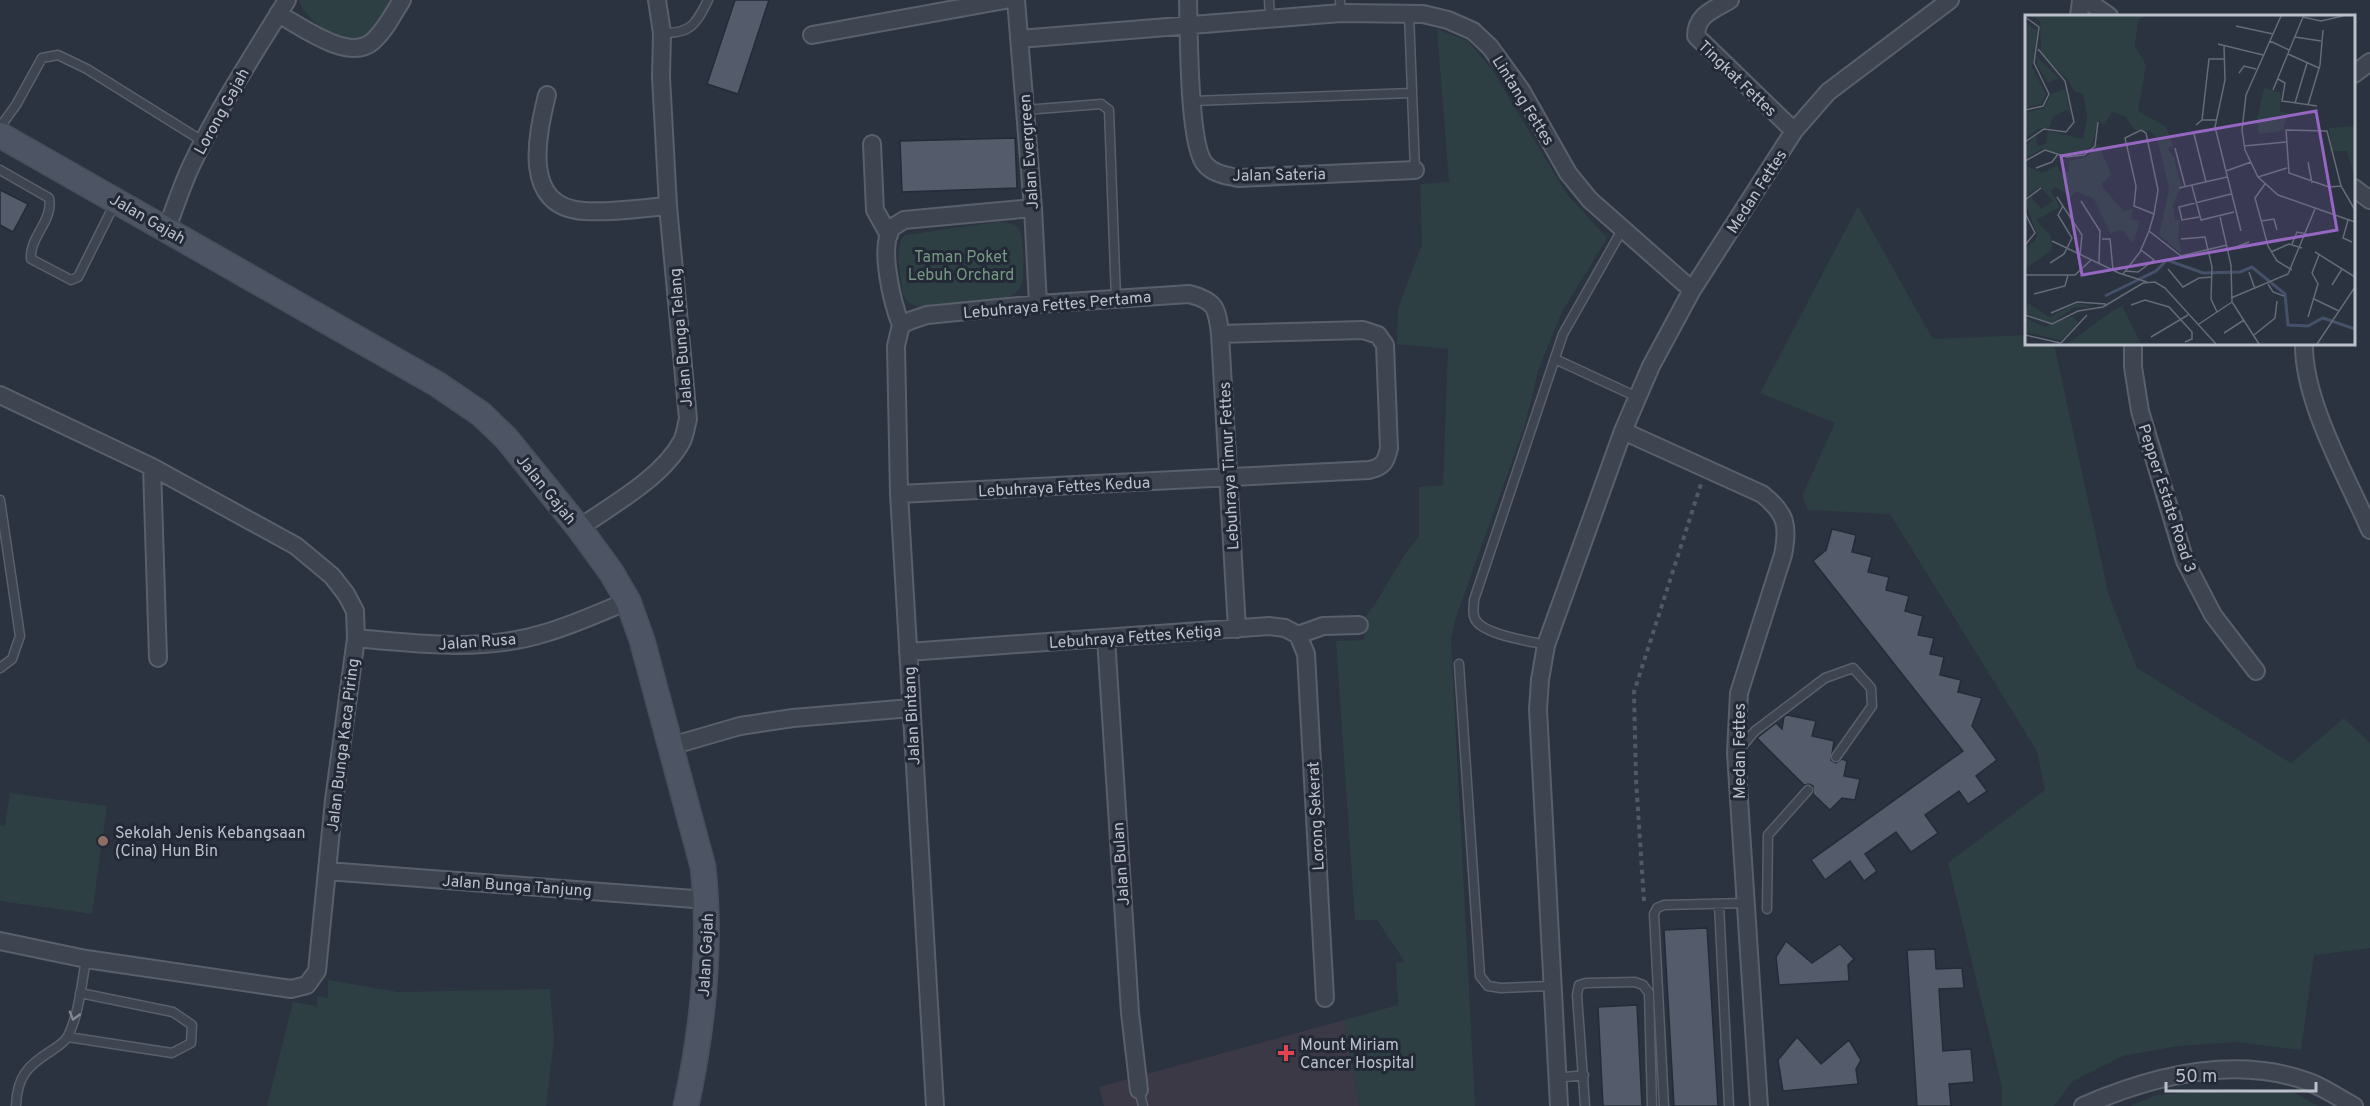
<svg xmlns="http://www.w3.org/2000/svg" width="2370" height="1106" font-family="Overpass,sans-serif">
<style>
.medical{fill:#3b3945}
.green{fill:#2d3f42}
.building{fill:#545b6a;stroke:#252c38;stroke-width:1.5}
.lines{fill:none;stroke-linecap:round;stroke-linejoin:round}
.lane-casing{stroke:#59606b;stroke-width:11}
.street-casing{stroke:#59606b;stroke-width:20}
.secondary-casing{stroke:#484e5a;stroke-width:27}
.path{stroke:#4d5c60;stroke-width:4;stroke-dasharray:4.5 4.5;stroke-linecap:butt}
.lane{stroke:#3e4550;stroke-width:8}
.street{stroke:#3e4550;stroke-width:16}
.secondary{stroke:#4d5463;stroke-width:24}
.oneway{stroke:#838993}
.education-dot{fill:#8d6e63;stroke:#232936;stroke-width:2}
.health-dot{fill:#e0444e;stroke:#232936;stroke-width:2}
.labels{text-anchor:middle;stroke-width:6;stroke-linejoin:round;paint-order:stroke}
.street-label{font-size:16px;fill:#bbc0ca;stroke:#232936}
.park-label{font-size:16px;fill:#759880;stroke:#232936}
.poi-label{font-size:16px;fill:#bbc0ca;stroke:#232936;text-anchor:start}
.inset-river{fill:none;stroke:#445169;stroke-width:3}
.inset-road{fill:none;stroke:#656b77;stroke-width:1.5}
.view{fill:#9567c3;fill-opacity:0.15;stroke:#9567c3;stroke-width:3}
.inset-edge{fill:none;stroke:#bbc0ca;stroke-width:3}
</style>
<rect width="100%" height="100%" fill="#2b3240"/>
<!-- medical -->
<path class="medical" d="M1344 1020 1360 1106H1104L1099 1087Z"/>
<!-- green -->
<path class="green" d="M299 0H392C385 12 377 31 365 38 345 50 303 19 299 0Z
M1437 29 1468 41 1493 71 1566 193 1607 238 1562 312 1539 368 1524 428 1455 620 1451 639 1475 1106H1360L1344 1020 1398 1005 1396 963 1405 962 1377 920H1355L1336 641 1364 640 1365 617 1375 604 1405 554 1419 536V487L1443 485 1448 349 1397 344 1398 309 1422 244 1420 184 1449 182Z
M1858 206 1933 339 2026 335V344H2054L2109 596 2137 668 2291 763 2344 718 2370 743V948L2314 955 2301 1050 2237 1042 2177 1046 2123 1056 2073 1081 2054 1106H2002V1087L1948 863 2045 790 2037 751 1890 514 1808 510 1802 496 1835 423 1760 393Z
M997 222C1004 222 1014 222 1019 229 1024 235 1025 278 1021 286 1018 293 1013 295 1007 297L922 308C913 306 907 303 903 295 902 279 892 246 905 235Z
M10 793 107 806 92 914 0 901V826H5Z
M328 980 398 992 550 989 554 1040 546 1106H267L293 1002 317 1006V996L328 998Z
M2230 1089 2293 1092 2318 1106H2130L2157 1095Z"/>
<!-- building -->
<path class="building" d="M735 0H769L738 94 707 84Z
M1015 138 1017 188 902 192 900 141Z
M0 190 28 204 13 232 0 225Z
M1832 529 1856 535 1852 552 1872 557 1868 572 1889 577 1886 590 1909 596 1905 611 1923 616 1918 635 1934 638 1930 654 1944 657 1940 675 1961 680 1958 692 1982 698 1972 726 1997 760 1976 776 1987 791 1968 804 1959 791 1925 815 1938 833 1911 852 1896 832 1865 854 1877 871 1864 881 1850 861 1825 880 1811 860 1963 751 1813 561 1826 550Z
M1787 715 1816 721 1812 736 1834 741 1831 760 1836 763 1842 759 1847 761 1844 776 1860 779 1855 800 1842 798 1830 810 1813 794V786L1809 784 1804 785 1757 738 1776 723 1782 729 1784 717Z
M1707 928 1718 1106H1674L1664 930Z
M1786 941 1812 963 1840 944 1854 959 1848 965 1849 981 1779 985 1776 957Z
M1935 949 1936 969 1962 968 1964 988 1939 989 1943 1051 1971 1049 1974 1082 1949 1084 1951 1106H1917L1907 950Z
M1637 1005 1642 1106H1603L1598 1007Z
M1797 1037 1821 1064 1849 1040 1861 1060 1856 1069 1858 1084 1783 1091 1778 1060Z"/>
<g class="lines">
<!-- lane casing -->
<g class="lane-casing">
<path id="lane" d="M1269 0 1270 18
M1340 0 1341 13
M1409 13 1415 170
M662 33C691 34 696 24 708 0
M1193 101 1412 93
M1025 110 1101 104 1109 110 1116 299
M0 127 16 105 42 58 58 55 87 69 204 142
M0 170 49 198C54 220 29 237 31 259L71 280 78 277 115 203
M1555 359 1637 397
M0 500 20 636 12 659 0 668
M1546 645C1530 641 1483 635 1475 619 1472 613 1474 607 1474 600L1563 334 1622 230
M1459 664 1480 976 1488 986 1501 988 1552 986
M1738 751 1755 731 1825 678 1853 668 1871 688 1872 706 1836 757
M1719 905 1729 1106
M1767 909 1768 835 1808 790
M68 1037 172 1053 191 1043 192 1025 173 1012 80 993
M1557 1078 1584 1075
M1139 1090 1143 1106
M16 1106C17 1077 27 1066 51 1051 57 1047 65 1042 68 1036 79 1014 82 982 86 959
M1585 1106 1577 995 1579 985 1586 983 1635 982 1643 985 1649 993 1652 1106
M1664 1106 1654 914 1657 908 1664 905 1746 903"/>
</g>
<!-- street casing -->
<g class="street-casing">
<path id="street" d="M1016 0 1033 208 1038 304
M1188 0C1189 31 1188 145 1205 164 1213 174 1228 176 1239 178L1415 170
M1730 0C1713 10 1696 15 1696 36L1794 131
M2086 0 2109 16
M278 14C301 26 348 62 372 42 385 31 393 14 402 0
M2079 16 2081 0
M812 35 1005 0
M1019 39 1341 13 1423 14 1448 20 1473 31 1490 47 1521 90 1568 173 1590 200 1692 290
M2354 74 2370 62
M547 95C537 136 521 207 584 211 611 213 641 208 668 206
M872 144 875 210 889 235
M2354 188 2370 200
M167 228C175 207 182 185 192 164 219 107 254 54 287 0
M901 325 896 346 899 494 935 1106
M901 325 912 320 927 315 1038 304 1189 294C1216 301 1217 308 1220 334L1237 629
M901 325C893 305 878 247 892 228 895 225 900 223 904 220L1033 208
M2133 344V367L2140 411 2185 561 2213 615 2256 671
M2304 344C2303 401 2347 477 2370 530
M0 395 152 467 296 546 332 576 346 594 355 611 356 638 334 800 317 971 307 985 291 989 86 959 0 941
M1623 431 1762 494C1786 513 1789 525 1783 555L1739 693 1736 753 1759 1106
M152 467 158 658
M899 494 1369 470C1383 467 1386 462 1389 448L1385 345 1378 335 1363 330 1220 334
M579 528C612 505 663 477 682 441 685 435 686 426 688 419L668 206 661 77 662 33 657 0
M1298 635 1306 654 1325 998
M356 638C418 644 485 652 545 633 573 625 601 612 628 601
M1106 638 1130 1013 1139 1090
M908 652 1269 626 1285 628 1298 635 1323 626 1359 625
M671 746 740 726 793 718 911 708
M327 871 707 900
M1559 1106 1538 709 1540 680 1546 645 1623 431 1651 366 1692 290 1794 131 1828 92 1950 0
M2083 1106C2152 1076 2236 1055 2309 1082 2325 1088 2339 1098 2354 1106"/>
</g>
<!-- secondary casing -->
<g class="secondary-casing">
<path id="secondary" d="M0 135 437 384 481 414 506 438 579 528 611 572 628 601 642 640 703 867C712 947 703 1027 686 1106"/>
</g>
<!-- path -->
<path class="path" d="M1644 901 1636 780 1634 692 1701 484"/>
<!-- lane -->
<use href="#lane" class="lane"/>
<!-- street -->
<use href="#street" class="street"/>
<!-- secondary -->
<use href="#secondary" class="secondary"/>
</g>
<!-- one-way arrows -->
<defs><path id="oneway-chevron" d="M-2-3.5L2.5 0L-2 3.5" fill="none" stroke-width="1.6" stroke-linecap="round" stroke-linejoin="round" transform="scale(1.5)"/></defs>
<use class="oneway" href="#oneway-chevron" transform="translate(74 1016) rotate(106)"/>
<!-- markers -->
<circle class="education-dot" cx="103" cy="841" r="6"/>
<path class="health-dot" d="M1283 1044h6v6h6v6h-6v6h-6v-6h-6v-6h6z"/>
<g class="labels">
<!-- street labels -->
<g class="street-label">
<text transform="translate(1738 78) rotate(44)" y="6">Tingkat Fettes</text>
<text transform="translate(1524 100) rotate(58)" y="6">Lintang Fettes</text>
<text transform="translate(221 111) rotate(-61)" y="6">Lorong Gajah</text>
<text transform="translate(1028 152) rotate(-94)" y="6">Jalan Evergreen</text>
<text transform="translate(1279 174) rotate(-1)" y="6">Jalan Sateria</text>
<text transform="translate(1756 191) rotate(-57)" y="6">Medan Fettes</text>
<text transform="translate(148 218) rotate(30)" y="6">Jalan Gajah</text>
<text transform="translate(1057 304) rotate(-5)" y="6">Lebuhraya Fettes Pertama</text>
<text transform="translate(680 338) rotate(-95)" y="6">Jalan Bunga Telang</text>
<text transform="translate(1228 466) rotate(-93)" y="6">Lebuhraya Timur Fettes</text>
<text transform="translate(1064 486) rotate(-3)" y="6">Lebuhraya Fettes Kedua</text>
<text transform="translate(547 489) rotate(51)" y="6">Jalan Gajah</text>
<text transform="translate(2168 498) rotate(72)" y="6">Pepper Estate Road 3</text>
<text transform="translate(1135 636) rotate(-4)" y="6">Lebuhraya Fettes Ketiga</text>
<text transform="translate(477 641) rotate(-4)" y="6">Jalan Rusa</text>
<text transform="translate(911 716) rotate(-93)" y="6">Jalan Bintang</text>
<text transform="translate(342 745) rotate(-83)" y="6">Jalan Bunga Kaca Piring</text>
<text transform="translate(1739 751) rotate(-90)" y="6">Medan Fettes</text>
<text transform="translate(1315 816) rotate(-93)" y="6">Lorong Sekerat</text>
<text transform="translate(1120 864) rotate(-94)" y="6">Jalan Bulan</text>
<text transform="translate(517 885) rotate(4)" y="6">Jalan Bunga Tanjung</text>
<text transform="translate(705 955) rotate(-87)" y="6">Jalan Gajah</text>
</g>
<!-- park labels -->
<g class="park-label">
<text x="961" y="262">Taman Poket<tspan x="961" dy="18">Lebuh Orchard</tspan></text>
</g>
<!-- poi labels -->
<g class="poi-label">
<text x="115" y="838">Sekolah Jenis Kebangsaan<tspan x="115" dy="18">(Cina) Hun Bin</tspan></text>
<text x="1300" y="1050">Mount Miriam<tspan x="1300" dy="18">Cancer Hospital</tspan></text>
</g>
</g>
<!-- overview -->
<g transform="translate(2025 15)">
<rect width="330" height="330" fill="#2b3240"/>
<path d="M4 1H120L113 5 110 31 121 50 113 96 141 112 148 131 142 133 149 142 156 171 148 190 150 205H155L153 223 157 239 134 220 144 174 132 123 125 116 109 115 101 102 87 97 79 111 73 105 67 131 59 138 44 141 17 134 0 144V131L11 121 12 131 21 129 23 116 58 124 62 102 58 78 50 77 42 64 16 38 15 6ZM0 7 12 16 7 52 21 79 16 89 0 93ZM12 41 15 45 34 63 23 68 12 50ZM239 73 256 78 255 97 263 98 258 116 234 119 232 103ZM40 74 45 98 41 95 28 102 25 112 13 114 0 124V98L19 93 26 79ZM330 111V164L322 136H307L304 113ZM73 128 86 159 77 169 78 173 99 196 108 194 106 204 115 206 108 228 97 215 85 218 69 184 51 176 46 182 30 172 26 176 35 192 11 205 26 221 27 235 0 254V233L10 226 12 219 0 187 6 182 16 194 28 186 15 172 0 182V150L17 158 32 150 36 158 44 156V146L63 141ZM3 288 24 302 52 288 68 292H50L25 309 0 298ZM97 291 116 329H42L86 297ZM48 301 53 308 36 325 0 317V303L20 312Z" fill="#2d3f42"/>
<path class="inset-river" d="M80 281 131 256 142 245 178 258 215 257 227 252 260 279 263 310 283 311 298 303 330 314"/>
<path class="inset-road" d="M256 1 221 80 217 115 220 135 233 162 253 180 330 207M0 2 14 12 9 48 24 79 18 91 0 95M211 11 248 19M270 22 296 26M245 26 264 35M193 29 238 40M199 31 200 65 190 112 216 216M263 39 294 53M214 58 219 51 231 54M253 64 260 68 257 86 292 91M248 75 278 2 296 6 318 1M270 88 282 48M283 90 295 50 298 15M177 105 184 44H199M171 110 177 105H191M169 119 181 167M0 127 19 114 41 117 49 107 40 66 13 34M219 131 261 127M150 133 160 171M0 146 20 135 42 142 59 140 70 131 73 107M283 147 287 168M11 153 27 147 33 139M201 156 226 147M233 162 262 153M240 169 230 183 243 231 252 246 267 255M167 171 176 205 209 197M316 171 304 172 264 158 261 115 302 116 316 171 330 195M154 173 202 162M32 182 57 220 55 240M0 185 16 173M56 186 75 216 74 248M0 198 10 218 0 230M174 202 157 205 154 192 206 179M195 202 206 250 207 287 234 329M323 205 318 223 327 227M236 206 249 204 252 215M124 216 156 241 202 230M77 224H85L88 255M156 224 180 222 187 252 186 284 192 297M27 226 94 258 122 267M267 229 272 217 282 219M203 235 224 227M246 237 264 229 277 233M290 237 330 262M25 248 39 239 47 223 33 200 38 191M143 254 158 272 174 263 187 262M100 256 113 257 129 245 116 235M224 257 230 274M98 259 115 237 124 216 129 199 133 175 121 118 116 115 100 123 111 171 109 191 129 199M0 260H50L66 245M243 269 248 277 259 281M307 270 317 254M9 279 40 271 43 260M206 283 263 259 290 194M289 284 314 296M106 290 120 285 144 292 167 317V324L160 327M26 298 52 287 81 289M0 300 27 309 53 296 78 292 118 268 130 267 140 273 191 329M283 302 293 269 287 258 294 240M174 309 207 287M199 318 219 305M0 320 35 328M229 320 250 303 252 286M126 322 163 300M35 329 62 300M292 329 330 272"/>
<path class="view" d="M291 96 312 215 57 260 36 141Z"/>
<rect width="330" height="330" class="inset-edge"/>
</g>
<!-- scale -->
<path d="M2166 1082v9h150v-9" fill="none" stroke="#bbc0ca" stroke-width="3"/>
<text x="2175" y="1082" font-size="18" fill="#bbc0ca" stroke="#232936" stroke-width="4.5" paint-order="stroke">50 m</text>
</svg>
